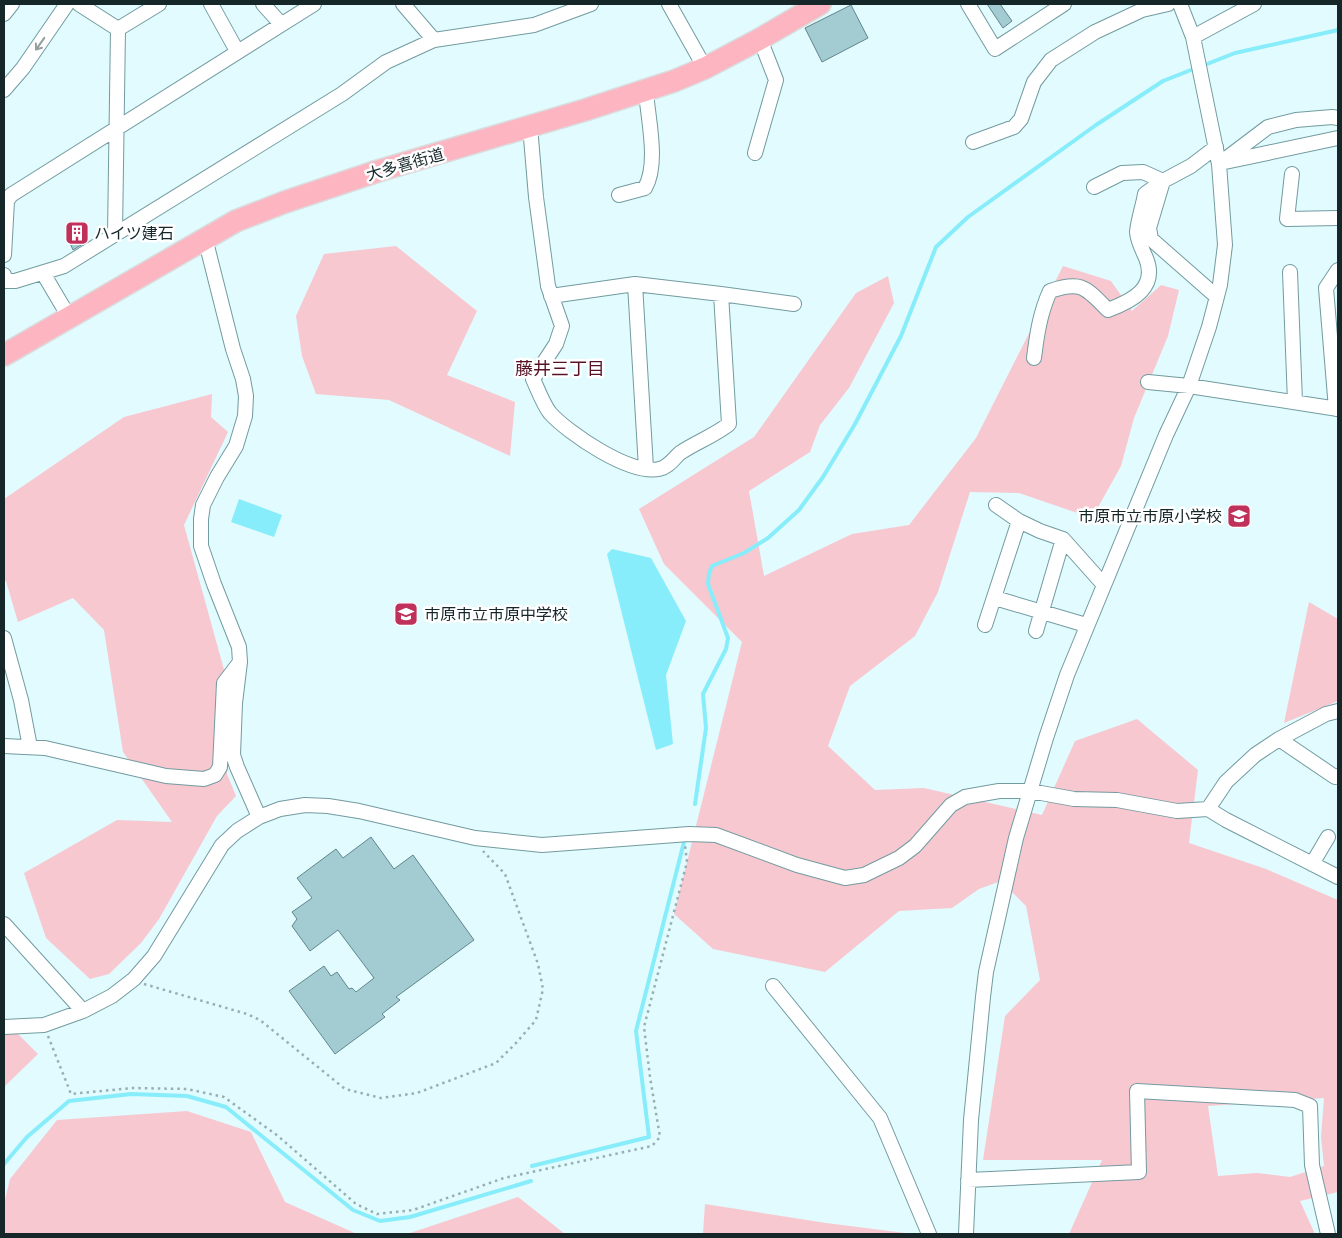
<svg xmlns="http://www.w3.org/2000/svg" width="1342" height="1238" font-family="'DM Sans','Noto Sans JP',sans-serif">
<style>
.green{fill:#f8c8d0;fill-rule:evenodd}
.water{fill:#88edfa}
.lines{fill:none;stroke-linecap:round;stroke-linejoin:round}
.stream{stroke:#88edfa;stroke-width:4}
.building{fill:#a2ccd2;stroke:#5f878d}
.minor-casing{stroke:#729ba0;stroke-width:16}
.highway-casing{stroke:#dadcdd;stroke-width:24}
.path{stroke:#98afb1;stroke-width:2.5;stroke-dasharray:2.5 4;stroke-linecap:butt}
.minor{stroke:#fff;stroke-width:14}
.highway{stroke:#fcb5c1;stroke-width:21}
.oneway{stroke:#969e9f}
.labels{text-anchor:middle;stroke-width:5;stroke-linejoin:round;paint-order:stroke}
.street-label{font-size:16px;fill:#162729;stroke:#fff}
.poi-label{font-size:16px;fill:#162729;stroke:#fff;text-anchor:start}
.neighbourhood-label{font-size:18px;fill:#571326;stroke:#fff}
</style>
<rect width="100%" height="100%" fill="#e1fbfe"/>
<!-- green -->
<path class="green" d="M396 246 477 311 447 375 515 402 510 456 389 400 316 394 302 356 296 316 324 254Z
M1063 266 1111 281 1132 311 1161 285 1179 290 1168 336 1134 418 1121 466 1092 518 1019 493 970 492 938 592 915 636 850 686 828 746 875 790 924 788 1042 815 1075 741 1137 719 1198 770 1189 843 1266 869 1338 900V1192L1300 1201 1315 1234H1069L1102 1160H983L1005 1016 1040 980 1026 906 1001 881 979 889 952 908 899 911 825 972 713 949 674 914 742 642 664 564 639 509 754 437 856 293 888 276 894 303 849 388 820 425 810 452 749 491 764 576 852 534 909 525 976 438ZM1324 1098 1321 1137 1324 1166 1290 1177 1257 1173 1218 1176 1208 1106Z
M212 394 211 417 228 432 184 525 231 695 227 774 236 796 217 816 159 919 141 943 109 974 90 979 46 938 24 873 117 820 172 822 123 752 104 630 73 598 18 622 6 581H4V499L124 417Z
M1309 602 1338 619V701L1284 723Z
M4 1020 38 1054 4 1087Z
M187 1111 251 1132 285 1202 357 1234H4V1204L10 1179 57 1120Z
M518 1197 565 1234H407Z
M705 1204 826 1223 913 1234H703Z"/>
<!-- water -->
<path class="water" d="M239 499 282 515 274 537 231 522Z
M612 549 651 558 686 621 666 675 673 744 656 750 607 554Z"/>
<g class="lines">
<!-- stream -->
<path class="stream" d="M1202 66 1235 53 1338 30
M695 804 706 728 703 694 726 649 728 638 708 584 709 573 712 566 744 553 768 538 799 510 823 477 855 424 901 336 936 247 968 217 1096 125 1163 81 1196 68
M4 1164 27 1137 69 1101 131 1094 187 1096 226 1107 353 1210 380 1221 410 1217 531 1181
M532 1166 649 1137 636 1031 684 842"/>
</g>
<!-- building -->
<path class="building" d="M987 4H1000L1012 21 1003 28Z
M851 5 868 38 822 62 805 28Z
M82 232 86 242 73 250 69 241 71 240 70 236Z
M371 837 394 869 413 855 474 940 396 997 400 1000 382 1014 385 1017 335 1054 289 991 324 966 331 976 337 972 349 989 352 988 356 992 374 978 338 930 310 951 292 926 297 919 292 912 312 898 297 878 336 849 343 858Z"/>
<g class="lines">
<!-- minor casing -->
<g class="minor-casing">
<path id="minor" d="M79 4 118 29
M211 4 237 51
M263 4 281 24
M403 4 434 40
M669 4 705 68
M968 4 995 49 1064 4
M4 14 12 4
M118 29 159 4
M1193 37 1254 4
M4 90 23 68 67 4
M530 126 536 197 548 286 562 326 556 344 533 379C538 390 543 404 550 413 569 434 630 475 659 469 669 467 673 459 680 453 696 442 714 436 729 424L721 294
M973 142 1014 127 1021 119 1034 82 1051 60 1095 32 1142 10 1168 4
M1216 147 1191 166 1163 181 1149 228 1151 239 1217 297
M755 153 776 80 760 39
M1225 162 1338 138
M1219 164 1268 127 1296 120 1332 117 1338 118
M1292 174 1287 219 1338 218
M619 195 645 188C659 164 648 119 646 92
M115 234 118 29
M205 238 233 349 243 379 246 396 245 416 236 446 217 477 203 505 201 519V546L214 584 239 647 240 662 235 703 233 755 237 767 259 817
M4 255 7 201 11 195 314 4
M1290 272 1295 402
M43 273 69 317
M4 275 5 281H15L64 266 342 94 386 62 434 40 534 25 591 4
M635 284 646 468
M551 296 635 284 721 294 794 304
M1034 358C1037 334 1040 313 1050 291 1082 280 1086 288 1108 310 1132 301 1158 288 1146 258 1143 251 1137 240 1137 232 1138 220 1143 206 1145 194L1163 181 1143 172 1122 173 1094 187
M1148 382 1189 386 1338 409
M1336 409 1326 288 1338 270
M996 505 1019 521 1040 531 1063 539 1104 585
M995 598 1086 625
M985 625 1019 521
M1036 631 1063 539
M4 638 21 700 30 747
M1279 739 1335 777 1338 776
M4 746 45 748 166 776 204 779 215 775 220 767 224 683 240 662
M1208 809 1226 820 1338 877
M1312 864 1328 837
M4 924 83 1011
M773 986 880 1118 929 1234
M4 1027 44 1025 83 1011 112 996 134 979 154 956 222 845 237 831 259 817 280 809 305 805 328 806 359 811 475 838 542 845 689 834 716 835 797 865 845 878 864 875 899 858 915 846 951 805 965 797 999 791H1030L1074 799 1117 800 1177 811 1208 809 1226 782 1255 755 1279 739 1326 714 1338 711
M968 1180 1139 1172 1137 1091 1295 1100 1310 1106 1312 1165 1328 1234
M966 1234 971 1120 983 997 986 972 1016 838 1046 738 1067 675 1166 435 1189 386 1209 327 1220 285 1225 245 1219 164 1193 37 1180 4"/>
</g>
<!-- highway casing -->
<g class="highway-casing">
<path id="highway" d="M4 355 236 221 285 202 378 171 585 110 674 81 705 68 760 39 820 4"/>
</g>
<!-- path -->
<path class="path" d="M144 984 247 1014 260 1020 345 1089 381 1098 417 1093 496 1063 516 1043 536 1020 543 989 538 964 505 874 483 851
M48 1036 71 1094 132 1088 187 1089 224 1097 278 1136 356 1204 377 1214 413 1210 504 1178 652 1146 660 1137 650 1077 644 1027 687 862 685 845"/>
<!-- minor -->
<use href="#minor" class="minor"/>
<!-- highway -->
<use href="#highway" class="highway"/>
</g>
<!-- one-way arrows -->
<defs><path id="oneway-shaft" d="M-6 0H5M1.5-3L5.5 0L1.5 3" fill="none" stroke-width="1.6" stroke-linecap="round" stroke-linejoin="round" transform="scale(1.25)"/></defs>
<use class="oneway" href="#oneway-shaft" transform="translate(40 44) rotate(125)"/>
<!-- icons -->
<defs>
<g id="building-square" transform="scale(1.25)"><rect x="-9" y="-9" width="18" height="18" rx="4" fill="#bf305a" stroke="#fff"/><path d="M-4-6H4V6H1V3H-1V6H-4ZM-2.5-4.3h1.7v1.8h-1.7ZM.8-4.3h1.7v1.8H.8ZM-2.5-1h1.7V.8h-1.7ZM.8-1h1.7V.8H.8Z" fill="#fff"/></g>
<g id="school-square" transform="scale(1.25)"><rect x="-9" y="-9" width="18" height="18" rx="4" fill="#bf305a" stroke="#fff"/><path d="M0-5L7-2L0 1L-7-2ZM-4 1L0 2.5L4 1V4Q0 6-4 4Z" fill="#fff"/></g>
</defs>
<g fill-rule="evenodd">
<use href="#building-square" x="77" y="233"/>
<use href="#school-square" x="1239" y="516"/>
<use href="#school-square" x="406" y="614"/>
</g>
<g class="labels">
<!-- street labels -->
<g class="street-label">
<text transform="translate(405 164) rotate(-16)" y="6">大多喜街道</text>
</g>
<!-- poi labels -->
<g class="poi-label">
<text x="94" y="239">ハイツ建石</text>
<text x="1222" y="522" text-anchor="end">市原市立市原小学校</text>
<text x="424" y="620">市原市立市原中学校</text>
</g>
<!-- neighbourhood labels -->
<g class="neighbourhood-label">
<text x="560" y="375">藤井三丁目</text>
</g>
</g>
<!-- border -->
<rect width="1342" height="1238" fill="none" stroke="#162729" stroke-width="10"/>
</svg>
